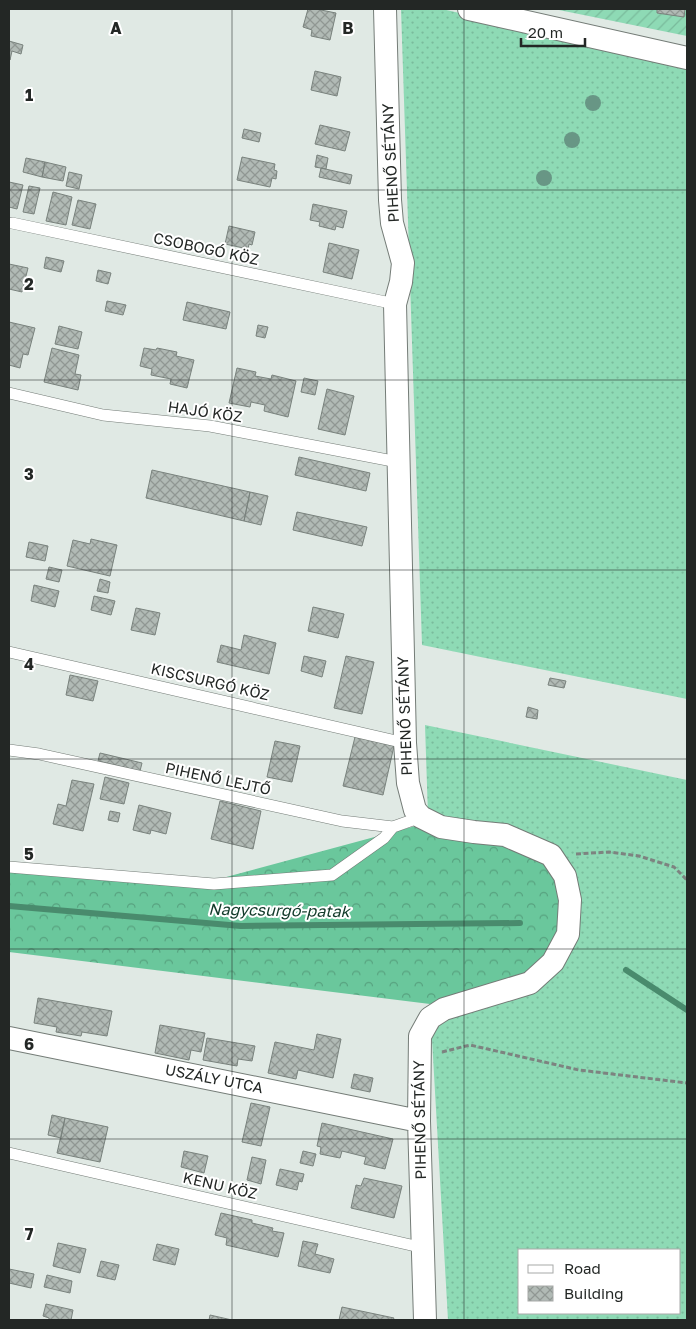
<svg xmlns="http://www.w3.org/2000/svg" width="696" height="1329" font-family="'Golos Text',sans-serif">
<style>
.grass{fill:url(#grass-dots);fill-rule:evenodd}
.forest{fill:url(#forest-crowns)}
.garden{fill:url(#garden-furrows)}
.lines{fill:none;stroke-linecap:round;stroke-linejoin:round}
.stream{stroke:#498b6d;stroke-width:6}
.building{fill:url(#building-cross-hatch);stroke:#79827d}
.service-casing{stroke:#747c77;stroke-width:12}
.minor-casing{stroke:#747c77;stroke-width:24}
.path{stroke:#7d8380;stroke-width:3;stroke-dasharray:5 2.5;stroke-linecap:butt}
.service{stroke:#fff;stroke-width:11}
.minor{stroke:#fff;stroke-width:22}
.tree{fill:#689685}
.grid{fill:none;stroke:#232725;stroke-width:1;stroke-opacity:0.55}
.labels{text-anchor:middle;stroke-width:4;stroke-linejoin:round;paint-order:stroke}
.street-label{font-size:15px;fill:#232725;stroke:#fff}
.water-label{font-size:16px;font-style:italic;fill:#113a29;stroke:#fff}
.grid-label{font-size:16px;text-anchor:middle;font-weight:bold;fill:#232725;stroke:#fff;stroke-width:4;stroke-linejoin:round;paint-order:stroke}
</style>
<defs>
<pattern id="grass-dots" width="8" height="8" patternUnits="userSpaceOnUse" patternTransform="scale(1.25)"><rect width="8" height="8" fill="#8edab5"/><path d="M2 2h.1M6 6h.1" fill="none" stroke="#7abb9c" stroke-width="1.8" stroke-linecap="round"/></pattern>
<pattern id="forest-crowns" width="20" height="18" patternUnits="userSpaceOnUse" patternTransform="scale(1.25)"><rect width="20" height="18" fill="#6ac79c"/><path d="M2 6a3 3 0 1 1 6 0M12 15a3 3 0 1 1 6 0" fill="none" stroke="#57a27f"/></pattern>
<pattern id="garden-furrows" width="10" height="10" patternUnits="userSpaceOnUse" patternTransform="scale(1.25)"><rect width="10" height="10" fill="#8edab5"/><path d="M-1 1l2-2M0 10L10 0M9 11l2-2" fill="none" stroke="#7abb9c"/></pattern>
<pattern id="building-cross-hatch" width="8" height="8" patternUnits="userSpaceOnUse" patternTransform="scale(1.25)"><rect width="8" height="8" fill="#b1bab5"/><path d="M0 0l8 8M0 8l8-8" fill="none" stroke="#909793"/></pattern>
</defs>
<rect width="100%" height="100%" fill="#e0e9e4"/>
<!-- grass -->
<path class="grass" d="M401 9H442L687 66V699L422 645Z
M425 725 687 780V1320H448L430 1004 468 994 428 816ZM520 1250H680V1313H520Z"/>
<!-- forest -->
<path class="forest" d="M419 825 504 841 540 859 554 876 560 897V928L545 955 528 973 468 994 430 1004 9 952V862L189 887Z"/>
<!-- garden -->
<path class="garden" d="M554 9H687V36Z"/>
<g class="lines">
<!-- stream -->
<path class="stream" d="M9 906 241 926 520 923
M626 970 687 1010"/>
</g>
<!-- building -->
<path class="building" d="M308 9H316L336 13 330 40 311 36 312 30 303 27Z
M657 9H685L684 17 657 13Z
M9 41 23 45 21 54 12 51 10 60Z
M315 71 341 77 337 96 311 90Z
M320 125 350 132 345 151 315 144Z
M244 129 261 133 259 142 242 138Z
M317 155 328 158 326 169 315 167Z
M242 157 275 164 274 170 277 171 276 179 272 178 270 187 237 180Z
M26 158 45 162 42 177 23 172Z
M45 162 66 167 63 181 42 177Z
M321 168 352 175 350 184 319 177Z
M69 172 82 175 79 189 66 186Z
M9 182 23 185 17 209 9 207Z
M29 186 40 188 34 214 23 212Z
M53 192 72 197 66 225 46 221Z
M78 200 96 204 90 229 72 225Z
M313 204 347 211 343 228 336 226 335 230 319 226 320 222 310 220Z
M229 226 255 232 252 245 249 244 248 249 225 244Z
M329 243 359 250 352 279 323 272Z
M46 257 64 261 61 272 44 268Z
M9 264 28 268 22 292 9 289Z
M98 270 111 273 108 284 96 281Z
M107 301 126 305 123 315 105 311Z
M187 302 230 312 226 329 183 320Z
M9 322 35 328 28 355 23 354 20 368 9 365Z
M258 325 268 327 265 338 256 336Z
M59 326 82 332 78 349 55 344Z
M52 348 79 355 75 374 81 375 78 390 44 382Z
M144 348 156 350 157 348 177 352 176 356 194 360 187 388 170 384 171 379 151 375 152 369 140 366Z
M237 368 256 372 255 376 271 379 272 375 296 381 288 417 264 411 265 405 251 402 250 407 229 403Z
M304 378 318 381 315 395 301 392Z
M327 389 354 396 345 435 318 429Z
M299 457 370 473 366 491 295 475Z
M152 470 250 492 244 521 146 498Z
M250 492 268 496 261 525 244 521Z
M297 512 367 527 362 546 293 530Z
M91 539 117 545 110 576 67 566 73 540 90 544Z
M29 542 48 546 45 561 26 557Z
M49 567 62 570 59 582 46 579Z
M100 579 110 582 108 593 97 591Z
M34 585 59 591 55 607 31 601Z
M94 596 115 601 111 615 91 610Z
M313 607 344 614 338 638 308 631Z
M136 608 160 613 155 635 131 630Z
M244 635 276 643 269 674 217 662 221 645 241 650Z
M304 656 326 661 322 677 301 671Z
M346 656 374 662 362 714 334 708Z
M70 675 98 681 93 701 66 695Z
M550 678 566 681 564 688 548 685Z
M528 707 538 710 537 719 526 717Z
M355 737 394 746 383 795 343 786Z
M275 741 300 746 292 782 267 777Z
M100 753 142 763 140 771 98 761Z
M105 777 129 783 124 804 100 799Z
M72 780 94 784 83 831 53 824 58 804 66 806Z
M220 801 261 811 253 849 211 839Z
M139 805 171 813 166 834 151 830 150 834 133 830Z
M110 811 120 813 118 822 108 820Z
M38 998 112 1011 107 1036 82 1032 81 1036 56 1032 57 1027 34 1023Z
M160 1025 205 1033 201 1052 191 1050 189 1060 155 1053Z
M317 1034 341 1039 333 1078 298 1070 296 1079 268 1073 275 1042 314 1050Z
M207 1038 255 1046 252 1061 238 1059 237 1066 203 1060Z
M354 1074 373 1078 370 1092 351 1088Z
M251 1103 270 1107 261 1146 242 1142Z
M52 1115 65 1118 61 1138 48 1135Z
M65 1118 108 1127 100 1162 57 1153Z
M322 1123 393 1139 385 1169 364 1164 366 1157 342 1151 340 1158 320 1154 321 1147 317 1146Z
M184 1151 208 1156 204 1173 181 1167Z
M303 1151 316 1154 313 1166 300 1163Z
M252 1157 266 1160 261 1184 247 1180Z
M280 1169 304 1174 302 1182 299 1181 297 1190 276 1185Z
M364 1178 402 1186 394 1218 351 1208 356 1185 361 1186Z
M221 1213 252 1220V1223L273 1228 272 1231 284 1233 278 1257 226 1245 227 1238 215 1235Z
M303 1241 318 1244 315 1254 334 1259 330 1273 298 1266Z
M58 1243 86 1249 80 1273 53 1266Z
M157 1244 179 1249 175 1265 153 1260Z
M101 1261 119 1265 115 1280 97 1276Z
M9 1269 34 1274 31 1288 9 1283Z
M47 1275 72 1281 70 1293 44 1287Z
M46 1304 73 1310 71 1320H49V1318L43 1316Z
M342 1307 394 1318 393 1320H339Z
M210 1315 232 1320H209Z"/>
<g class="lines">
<!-- service casing -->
<g class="service-casing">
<path id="service" d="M12 223 395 304
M9 393 103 415 210 426 398 462
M9 652 405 743
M9 750 39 754 342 821 393 827 421 817
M9 867 214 884 332 875 384 838 393 827
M9 1153 424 1248"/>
</g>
<!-- minor casing -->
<g class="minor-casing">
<path id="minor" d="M385 9 390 200 392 223 403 263 401 282 395 304 405 743 408 783 415 810 421 817 441 827 474 832 505 835 551 855 565 876 570 900 568 934 553 962 530 983 444 1009 430 1018 420 1036 419 1121 425 1320
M469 9 687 58
M9 1038 419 1121"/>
</g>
<!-- path -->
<path class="path" d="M576 854 609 852 639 856 674 867 687 880
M442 1052 470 1045 579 1070 687 1083"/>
<!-- service -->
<use href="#service" class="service"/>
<!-- minor -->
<use href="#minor" class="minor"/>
</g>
<!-- trees -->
<g class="tree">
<circle cx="593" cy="103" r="8"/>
<circle cx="572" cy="140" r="8"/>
<circle cx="544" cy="178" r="8"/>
</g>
<!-- grid -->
<path class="grid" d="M232 9V1320M464 9V1320M9 190H687M9 380H687M9 570H687M9 759H687M9 949H687M9 1139H687"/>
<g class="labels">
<!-- street labels -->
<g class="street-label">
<text transform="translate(391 163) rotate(-93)" y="5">PIHENŐ SÉTÁNY</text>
<text transform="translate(206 249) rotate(12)" y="5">CSOBOGÓ KÖZ</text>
<text transform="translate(205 412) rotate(8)" y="5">HAJÓ KÖZ</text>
<text transform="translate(210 682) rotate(13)" y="5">KISCSURGÓ KÖZ</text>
<text transform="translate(405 716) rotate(-92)" y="5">PIHENŐ SÉTÁNY</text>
<text transform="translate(218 779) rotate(12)" y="5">PIHENŐ LEJTŐ</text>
<text transform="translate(214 1079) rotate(11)" y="5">USZÁLY UTCA</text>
<text transform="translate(420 1120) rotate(-91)" y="5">PIHENŐ SÉTÁNY</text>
<text transform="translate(220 1186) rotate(13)" y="5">KENU KÖZ</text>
</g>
<!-- water labels -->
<g class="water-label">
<text transform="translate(279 910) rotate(1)" y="6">Nagycsurgó-patak</text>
</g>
</g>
<g class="grid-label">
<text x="116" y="34">A</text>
<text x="348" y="34">B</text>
<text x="29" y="101">1</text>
<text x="29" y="290">2</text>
<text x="29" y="480">3</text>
<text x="29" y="670">4</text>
<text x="29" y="860">5</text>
<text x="29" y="1050">6</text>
<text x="29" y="1240">7</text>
</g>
<!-- border -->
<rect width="696" height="1329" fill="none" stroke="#232725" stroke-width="20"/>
<!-- legend -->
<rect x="518" y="1249" width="162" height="65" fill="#ffffff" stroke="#a7a9a8"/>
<rect x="528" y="1265" width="25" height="8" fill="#ffffff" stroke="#a7a9a8"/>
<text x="564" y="1274" font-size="15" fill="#232725">Road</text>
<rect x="528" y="1286" width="25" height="15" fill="url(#building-cross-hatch)" stroke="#a7a9a8"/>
<text x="564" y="1299" font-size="15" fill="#232725">Building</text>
<!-- scale -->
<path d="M521 38v8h64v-8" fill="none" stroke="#232725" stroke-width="2.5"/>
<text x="528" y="38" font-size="15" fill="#232725" stroke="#ffffff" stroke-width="4" paint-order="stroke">20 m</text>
</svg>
